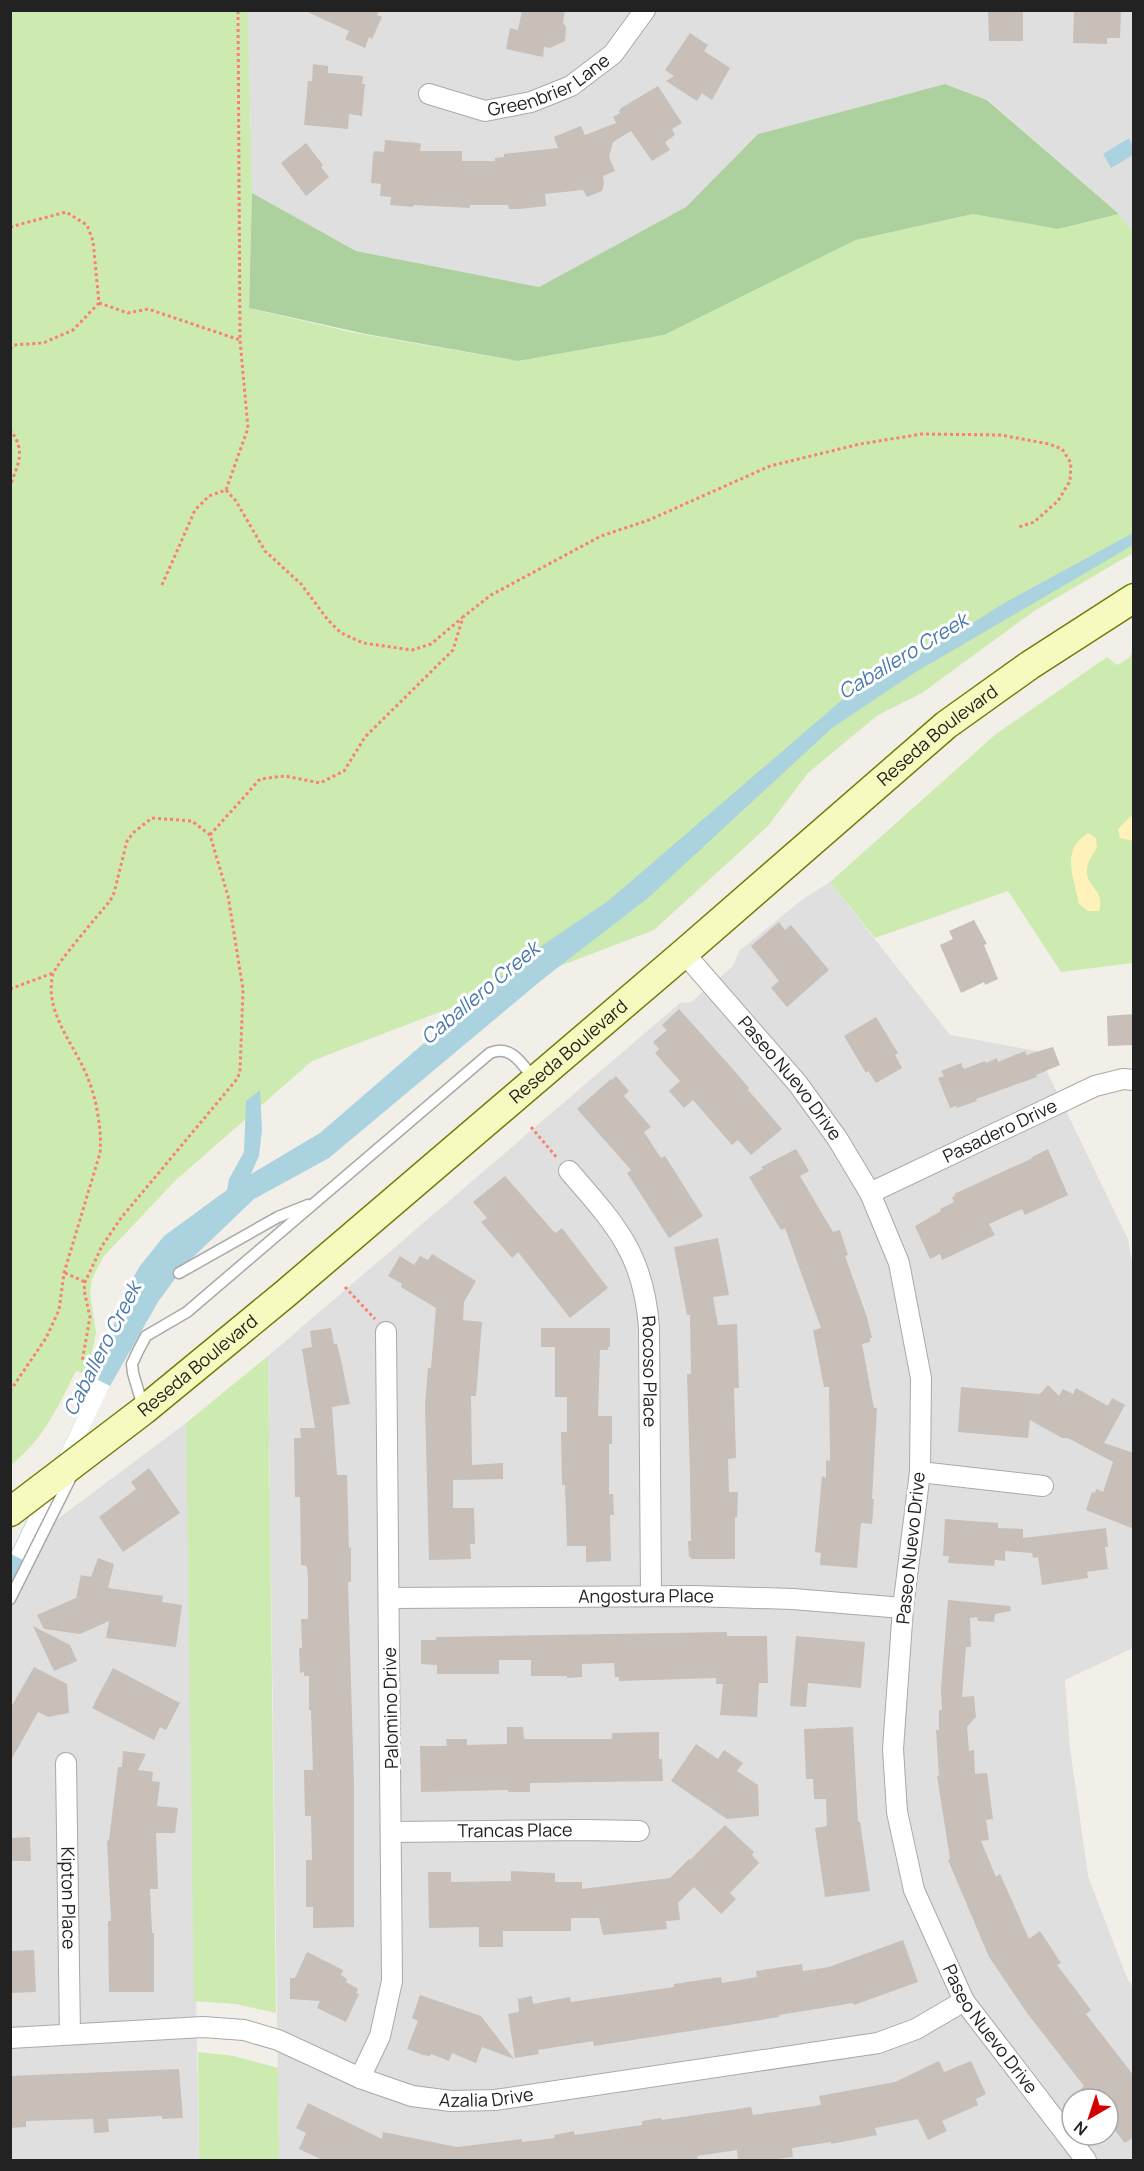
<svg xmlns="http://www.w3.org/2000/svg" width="1144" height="2171" font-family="Manrope,sans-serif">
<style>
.residential{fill:#e0dfdf;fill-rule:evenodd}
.grass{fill:#cdebb0}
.forest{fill:#add19e}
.sand{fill:#fff1ba}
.water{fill:#aad3df}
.pier{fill:#fff}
.building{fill:#c7bfb8}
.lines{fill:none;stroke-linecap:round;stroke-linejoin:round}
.lane-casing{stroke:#a9a9a9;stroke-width:13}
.street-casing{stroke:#a9a9a9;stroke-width:22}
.secondary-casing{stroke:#707d05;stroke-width:31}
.path{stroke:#fa8072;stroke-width:3;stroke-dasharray:3 3;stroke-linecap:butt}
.lane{stroke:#fff;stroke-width:10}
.street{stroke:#fff;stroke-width:20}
.secondary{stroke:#f7fabf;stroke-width:28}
.labels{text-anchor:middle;stroke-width:6;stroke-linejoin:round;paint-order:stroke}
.street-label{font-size:18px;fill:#222;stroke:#fff}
.water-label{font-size:20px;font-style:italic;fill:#4a7aab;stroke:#fff}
</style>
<rect width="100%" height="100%" fill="#f2efe9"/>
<!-- residential -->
<path class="residential" d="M248 11H1133V234L1119 214 988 100 945 84 758 134 686 207 539 287 356 251 252 193Z
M830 882 950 1035 1037 1051 1128 1239 1133 1267V1648L1065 1680 1070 1748 1088 1876 1127 1978 1133 1988V2160H279L268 1356 680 1003 691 1002 733 966 739 951 803 899ZM1072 2099H1108V2135H1072Z
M186 1423 199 2160H11V1554Z"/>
<!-- grass -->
<path class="grass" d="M11 11H248L252 193 249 308 355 333 518 361 664 335 856 240 973 214 1058 229 1119 214 1134 234 1133 553 1034 611 922 693 878 715 808 773 768 826 654 930 312 1061 176 1180 103 1257 92 1279 90 1293 96 1333 87 1375 76 1371C57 1408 44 1439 11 1465Z
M1133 650V963L1061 972 1008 891 875 938 830 882 996 734 1107 657 1117 665 1129 658Z
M268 1356 276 2013 235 2004 194 2001 186 1423Z
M198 2052 234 2056 278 2068 279 2160H199Z"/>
<!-- forest -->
<path class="forest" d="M945 84 987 100 1119 214 1058 229 973 214 856 240 664 335 518 361 366 334 249 308 252 193 356 251 539 287 686 207 758 134Z"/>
<!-- sand -->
<path class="sand" d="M1131 816 1133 818V841L1120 838 1118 829Z
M1088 833 1096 838 1097 848C1069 886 1109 885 1099 911H1088L1079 904C1075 878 1059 851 1088 833Z"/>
<!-- water -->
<path class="water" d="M1129 138 1133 146V155L1111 168 1103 154Z
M1133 533V545L914 673 832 728 648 898 543 979 329 1158 254 1199 185 1265 158 1302 110 1386 11 1589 10 1554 96 1379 125 1291 140 1266 164 1236 227 1190 229 1179 244 1152 246 1101 260 1090 262 1130 259 1156 251 1174 320 1133 519 961 608 901 856 688 939 644 1006 602Z"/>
<!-- pier -->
<path class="pier" d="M96 1379 110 1386 25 1561 11 1554Z"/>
<!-- building -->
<path class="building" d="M303 10H379L377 15 382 17 372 39 369 37 365 48 345 39 349 31Z
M522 10H565L563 23 566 27 565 41 550 48 544 47 543 57 506 49 510 28 518 30Z
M988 10H1023V41H989Z
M1074 10H1121L1120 38H1107V44L1073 43Z
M690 33 708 45 704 51 730 68 712 100 702 93 697 101 666 81 674 76 665 70Z
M313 64 328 66V73L363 76 362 84H365L362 116 349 114 348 129 304 125 308 81H312Z
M658 86 682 123 672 129 675 135 665 142 670 150 652 161 631 131 613 142 609 157 615 171 603 176 604 184 602 191 587 197 583 190 545 194 546 206 520 209H509L508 205H470V208L413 205V207L390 205 391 197 380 196 381 184 371 183 373 154 375 151 384 152 385 140 418 143 421 144 420 151H462V161H495V158L504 157V154L558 148 554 137 556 136 581 126 585 135 616 123 613 117 620 113 619 111 621 108Z
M306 143 323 165 321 167 329 177 306 196 281 163Z
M974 920 987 944 984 945 998 979 985 985 984 982 961 993 940 945 953 939 949 931Z
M779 922 785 930 791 925 829 970 787 1007 771 988 779 981 751 946Z
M679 1009 731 1067 749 1088 748 1090 782 1129 751 1155 738 1140 732 1145 693 1100 684 1108 669 1091 680 1081 655 1053 659 1049 653 1042 667 1030 662 1025Z
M1134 1014V1045L1108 1046 1107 1016Z
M876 1017 898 1053 895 1055 902 1068 876 1083 868 1071 866 1073 844 1036Z
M1053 1047 1060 1065 1036 1075 1037 1077 976 1099 977 1101 957 1108 956 1106 950 1108 938 1078 944 1076 941 1071 961 1063 964 1069 985 1061 986 1063 997 1058 998 1062 1025 1051 1026 1055Z
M616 1076 629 1091 624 1096 651 1127 644 1132 661 1158 665 1156 703 1216 669 1238 627 1173 631 1170 577 1109 611 1079 612 1080Z
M796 1149 809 1171 800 1176 833 1232 840 1230 848 1255 845 1256 867 1317 872 1338H870V1342L862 1344 874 1408H877L872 1499H874L872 1524 861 1523 857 1568 820 1565 821 1553 815 1552 822 1476 826 1478V1460L830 1461 829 1387H824L813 1330 821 1328 785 1228 781 1230 749 1177 763 1169 761 1167Z
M1048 1149 1068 1195 1025 1215 1022 1209 989 1224 995 1235 942 1260 940 1254 930 1259 915 1226 941 1211 940 1209 954 1202 952 1197 955 1196 954 1194 1033 1158 1032 1157Z
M505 1176 555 1233 562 1228 608 1288 570 1318 518 1252 512 1258 481 1222 487 1218 473 1202Z
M718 1238 729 1295 713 1297 718 1325 737 1324 739 1388H734L736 1458 728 1459 729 1492H738L737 1517H735V1559H691V1557H689L688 1541H691L690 1476 687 1374H691L690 1315H687L674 1247Z
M432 1254 476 1281 464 1302 463 1320 482 1322 476 1396H471L472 1465 503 1463V1479L453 1480V1508H474L475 1544H470L471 1559 429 1560 425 1405 428 1368H431L436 1308 401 1287 402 1284 388 1276 400 1256 414 1265 420 1256 428 1260Z
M331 1328 334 1344H337L341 1360 350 1404 332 1407 337 1475H347L349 1548 351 1547V1582H348L354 1784V1927L313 1928V1907H306V1860H312L311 1816H305L304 1770H313L311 1710H309V1676H304V1672L300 1673 299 1648H302L301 1619H308V1577L307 1566 301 1565 300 1497H295L294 1438H301L300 1428H315L302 1349 312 1347 310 1331Z
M541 1328H610V1347H608V1350H600L598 1416H612V1444H609V1494H613L614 1515H610L611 1561 586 1562V1546H567L565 1485H562L561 1432H567V1397H555V1347H541Z
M1048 1385 1059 1396 1063 1389 1073 1394 1076 1388 1108 1406 1112 1398 1125 1405 1104 1443 1134 1453V1529L1086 1510 1092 1492 1095 1493 1096 1489 1103 1492 1113 1462 1068 1438H1062L1030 1420 1028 1438 958 1432 961 1387 1040 1394Z
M149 1468 180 1513 123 1552 99 1517 136 1489 131 1482Z
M945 1519 998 1523V1528L1023 1529V1538L1106 1528 1108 1547H1105L1108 1569 1087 1572 1088 1578 1042 1585 1038 1557 1033 1558 1032 1553 1005 1551V1561L995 1560 994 1566 948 1563 949 1556H943Z
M98 1558 114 1564 108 1588 163 1596 162 1602 182 1605 176 1647 106 1638 109 1621 80 1634 44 1629 37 1615 76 1598 81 1575 91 1577Z
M948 1600 1010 1606 1011 1611 995 1614 994 1622 978 1621 977 1617 970 1618 971 1647H966L962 1697 974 1696 976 1717 967 1727 969 1751 974 1750 975 1774 987 1773 993 1819 986 1820 989 1840 981 1841 996 1877 1000 1874 1029 1939 1040 1931 1061 1963 1057 1965 1091 2010 1086 2014 1134 2076V2137L1125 2143 1108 2122V2099H1088L1081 2089 1084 2086 1027 2013 989 1957 948 1860 950 1859 937 1776H939L936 1730H939V1710H942L941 1688Z
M33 1626 70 1645 77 1661 54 1671Z
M727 1632V1636H767L768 1683H759L757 1717 720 1715 723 1684H716V1678L619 1681V1677H615L614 1663 582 1664V1677L567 1678V1676H531V1660H499V1674H437V1665L421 1664V1640H436V1637Z
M796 1636 865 1642 861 1688 808 1683 806 1707 790 1706Z
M34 1667 67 1684 69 1713 48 1717 38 1712 10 1762V1709Z
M113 1668 180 1703 166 1730 160 1727 154 1740 92 1708Z
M507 1727H523L524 1739H612V1733L659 1732V1759H662L663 1781 530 1783V1792H508V1790L421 1792 420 1746H447L446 1739H467V1745L507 1744Z
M853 1727 858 1822H860L870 1891 825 1897 815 1828 827 1826 826 1799H814L813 1779H806L804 1729Z
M696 1744 718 1759 724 1750 743 1763 737 1771 758 1785 759 1816 727 1819 671 1781Z
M123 1751 146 1754 138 1770 153 1772 152 1781 160 1782 157 1806 178 1808 175 1833H156L158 1889H150L152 1933H154V1992H109L108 1921H111L107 1841 109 1840 118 1767H122Z
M725 1825 754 1852 752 1855 759 1863 730 1893 736 1899 721 1914 694 1887 678 1903 680 1920 666 1921 667 1929 603 1935 599 1918H571V1931H503V1947H479V1927L429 1928 428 1872H451V1882L511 1881V1871L555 1873V1882H582V1889L670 1878 689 1859 690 1860Z
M30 1837 31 1861H10V1838Z
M903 1940 918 1982 854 2005 853 2003 779 2015V2017L761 2020 594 2046 593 2041 538 2050 539 2054 515 2058 508 2014 519 2012 518 1999 532 1996 533 2004 570 1997 571 2002 674 1987V1984L721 1977 722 1983 757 1977 756 1971 802 1964 803 1971 829 1967Z
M34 1950 36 1992 10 1993V1951Z
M307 1952 343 1970 341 1975 347 1979 346 1982 358 1989 356 1993 359 1994 346 2022 317 2008 320 2001 290 1999V1978H295Z
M420 1995 481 2016 514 2059 482 2047 476 2063 452 2053 449 2061 431 2054 430 2056 423 2055 407 2049 418 2021 412 2018Z
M939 2061 944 2072 971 2061 986 2094 976 2099 978 2105 942 2121 947 2131 928 2140 918 2119 875 2128 877 2135 831 2144V2142L792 2148 793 2157 769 2160H738L737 2150 697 2156 698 2160H323L299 2149 306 2133 296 2128 308 2103 382 2139 383 2132 457 2147 522 2139V2142L555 2138 554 2135 574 2131 575 2135 642 2125V2121L661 2118 662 2120 751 2107 753 2115 821 2105 819 2096 895 2082Z
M179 2069 183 2118 162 2119V2116L108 2119 109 2132 94 2133 93 2119 26 2121V2127L10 2128V2076Z"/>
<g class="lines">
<!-- lane casing -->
<g class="lane-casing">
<path id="lane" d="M179 1273 278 1217 308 1205
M143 1407 133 1373 132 1364 138 1351 146 1336 187 1312 490 1053C511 1044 522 1064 534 1079
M10 1599 72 1475"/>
</g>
<!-- street casing -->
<g class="street-casing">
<g id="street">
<path id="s1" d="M429 94 485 111 531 102 571 86 613 54 645 10"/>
<path id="s2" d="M684 953 798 1084 837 1138 870 1193 899 1263 921 1378 920 1472 903 1608 893 1749 897 1812 914 1890 964 2001 1086 2160"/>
<path id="s3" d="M569 1171C615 1224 644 1254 649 1328L651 1596"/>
<path id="s4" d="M870 1193 1095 1086 1123 1079 1134 1080"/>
<path d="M920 1472 1043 1486"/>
<path id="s5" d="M390 1598 692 1596 793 1599 903 1608"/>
<path id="s6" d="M66 1763 70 2034"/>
<path id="s7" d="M392 1832 584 1830 639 1831"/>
<path id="s8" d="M10 2038 203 2027 244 2030 278 2040 360 2078 412 2096 451 2101 495 2100 878 2043 916 2029 964 2001"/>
<path d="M360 2078 380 2036 392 1981 386 1332"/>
</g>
</g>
<!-- secondary casing -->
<g class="secondary-casing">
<g id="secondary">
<path id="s9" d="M10 1512 144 1410 285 1294 684 953 946 725 1030 665 1134 598"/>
</g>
</g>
<!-- path -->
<path class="path" d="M10 227 66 212 87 225 93 241 99 303 73 330 43 343 14 345 10 349
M99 303 128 313 148 309 240 340
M10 429C26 452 19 461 10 486
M226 490 236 501 265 551 301 584 328 620 341 633 363 643 412 650 431 644 462 618
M162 585 195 510 209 496 226 490 248 428 240 340 238 10
M210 835 260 779 285 776 320 783 344 771 365 737 453 650 463 617 491 595 601 536 649 520 770 466 860 444 922 434 1001 435 1049 444 1062 449 1071 463 1070 481 1058 501 1034 522 1019 527
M10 989 53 973
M531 1127 558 1159
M65 1273 85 1282
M345 1287 375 1319
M10 1391 46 1338 59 1310 64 1273 100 1153C102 1133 97 1101 89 1081 77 1047 43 1013 53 974 56 964 100 913 110 901L114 893 127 841 134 832 152 818 192 821 210 835 228 896 243 989 240 1072 237 1079 121 1218 102 1246 85 1282 84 1290 90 1317 82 1362"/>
<!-- lane -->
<use href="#lane" class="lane"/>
<!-- street -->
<use href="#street" class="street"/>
<!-- secondary -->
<use href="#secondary" class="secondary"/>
</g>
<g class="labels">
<!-- street labels -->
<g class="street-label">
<text dy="6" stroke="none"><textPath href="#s1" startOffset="128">Greenbrier Lane</textPath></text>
<text dy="6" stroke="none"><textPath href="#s9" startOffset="1210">Reseda Boulevard</textPath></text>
<text dy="6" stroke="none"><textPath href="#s9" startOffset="724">Reseda Boulevard</textPath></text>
<text dy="6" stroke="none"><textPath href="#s2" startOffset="164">Paseo Nuevo Drive</textPath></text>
<text dy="6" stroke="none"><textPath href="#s4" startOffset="144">Pasadero Drive</textPath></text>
<text dy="6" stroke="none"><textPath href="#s9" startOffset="238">Reseda Boulevard</textPath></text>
<text dy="6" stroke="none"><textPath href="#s3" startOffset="224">Rocoso Place</textPath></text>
<text transform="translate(911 1548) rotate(-84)" y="6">Paseo Nuevo Drive</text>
<text dy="6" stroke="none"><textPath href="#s5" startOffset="256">Angostura Place</textPath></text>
<text transform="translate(391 1708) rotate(-91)" y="6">Palomino Drive</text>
<text dy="6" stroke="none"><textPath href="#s7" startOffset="123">Trancas Place</textPath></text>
<text dy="6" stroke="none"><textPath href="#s6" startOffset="135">Kipton Place</textPath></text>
<text dy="6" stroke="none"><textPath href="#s2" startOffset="1172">Paseo Nuevo Drive</textPath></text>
<text dy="6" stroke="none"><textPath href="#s8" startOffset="490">Azalia Drive</textPath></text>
</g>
<!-- water labels -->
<g class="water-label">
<text transform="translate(903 656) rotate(-31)" y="7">Caballero Creek</text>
<text transform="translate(480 993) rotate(-40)" y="7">Caballero Creek</text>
<text transform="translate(102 1349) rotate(-63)" y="7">Caballero Creek</text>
</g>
</g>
<!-- border -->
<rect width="1144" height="2171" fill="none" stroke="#222222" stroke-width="24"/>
<!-- north arrow -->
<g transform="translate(1090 2117) rotate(219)"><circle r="28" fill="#ffffff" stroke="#a7a7a7" stroke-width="1.5"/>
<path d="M0-4.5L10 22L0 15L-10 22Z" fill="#d40000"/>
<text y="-9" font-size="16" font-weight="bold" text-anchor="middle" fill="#222222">N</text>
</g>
</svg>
